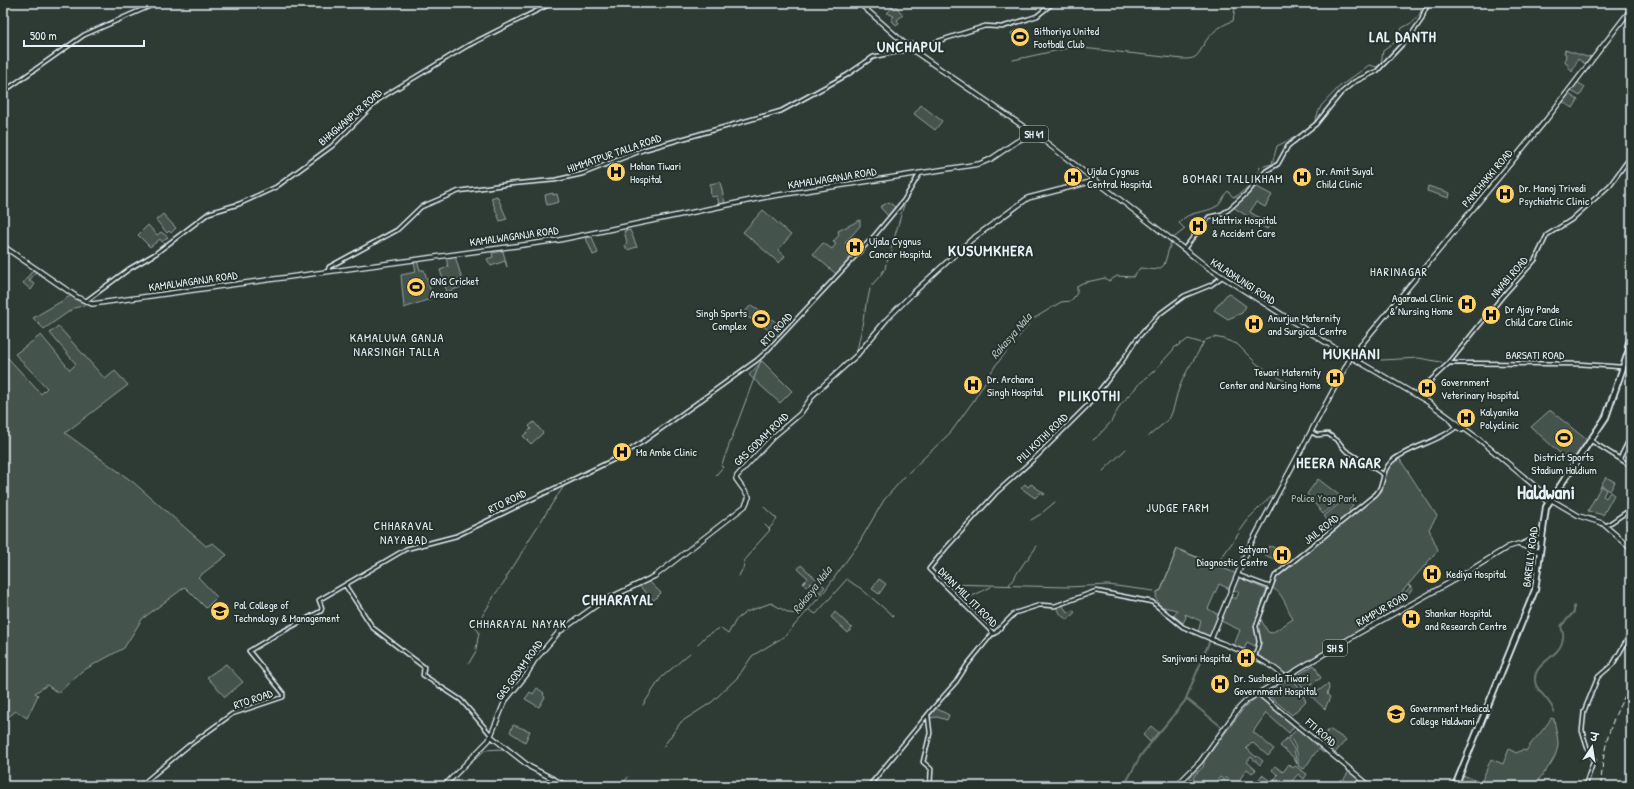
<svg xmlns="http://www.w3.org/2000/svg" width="1634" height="789" font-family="'Patrick Hand','Playpen Sans Deva',sans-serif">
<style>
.green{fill:#45524e;stroke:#96a2a3}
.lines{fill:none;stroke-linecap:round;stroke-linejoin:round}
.stream{stroke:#9da8a9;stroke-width:1}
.canal{stroke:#6b7775;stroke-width:2}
.minor-casing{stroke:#e8f1f8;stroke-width:5.5}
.major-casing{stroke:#e8f1f8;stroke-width:6}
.highway-casing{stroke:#e8f1f8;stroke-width:8}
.minor{stroke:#26332d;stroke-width:2.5}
.major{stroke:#26332d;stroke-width:3.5}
.highway{stroke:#26332d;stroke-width:4.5}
.rail{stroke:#e8f1f8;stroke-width:1;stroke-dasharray:6 3;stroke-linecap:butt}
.labels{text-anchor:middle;stroke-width:4;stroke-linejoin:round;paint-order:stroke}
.shield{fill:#26332d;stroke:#aeb8bb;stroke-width:1}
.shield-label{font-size:10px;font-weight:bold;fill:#e8f1f8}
.poi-label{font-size:11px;fill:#e8f1f8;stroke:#26332d;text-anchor:start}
.street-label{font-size:11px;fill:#e8f1f8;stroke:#26332d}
.park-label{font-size:11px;fill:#afb9bc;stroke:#26332d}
.neighbourhood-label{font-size:12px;letter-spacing:1px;fill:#e8f1f8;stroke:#26332d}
.water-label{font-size:12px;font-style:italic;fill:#b0babd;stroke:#26332d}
.district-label{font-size:15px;font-weight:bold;letter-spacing:1px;fill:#e8f1f8;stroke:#26332d}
.town-label{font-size:19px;font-weight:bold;fill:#e8f1f8;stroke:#26332d}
</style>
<rect width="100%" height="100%" fill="#2e3b35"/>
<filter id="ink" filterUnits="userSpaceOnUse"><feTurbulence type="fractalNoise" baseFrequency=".025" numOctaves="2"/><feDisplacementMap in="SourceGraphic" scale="8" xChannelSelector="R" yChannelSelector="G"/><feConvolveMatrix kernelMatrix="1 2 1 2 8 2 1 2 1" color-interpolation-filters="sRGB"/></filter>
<g filter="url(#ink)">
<!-- green -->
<path class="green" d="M895 5 903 15 897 20 899 23 896 25 891 20 894 16 887 13Z
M1022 28 1029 41 1018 45 1011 33Z
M1565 50 1587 57 1591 56 1589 58 1591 60 1587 65 1578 59 1572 72 1565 61 1566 54 1564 53Z
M1577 82 1585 87 1580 96 1571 91Z
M1569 94 1578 100 1573 108 1563 102Z
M921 105 942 121 935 130 914 114Z
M720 182 725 203 719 204 717 196 711 197 710 184Z
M1255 186 1272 195 1265 207 1256 202 1250 212 1270 224 1267 229 1233 207Z
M1428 186 1450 193 1449 198 1427 191Z
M553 193V195L557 194 559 202 547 205 545 195Z
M497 196 507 219 500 221 491 198Z
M889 202 895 207 888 216 880 207Z
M763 210 791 235 778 250 785 256 779 263 743 232Z
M163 214 176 228 171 233 169 231 167 233 156 220Z
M860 220V226L845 243 852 250 849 253 853 256 836 274 813 254 823 243 832 249 836 244 833 242 839 235 838 231Z
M148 225 157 235 161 232 168 237 162 242 160 239 150 247 138 235Z
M630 230 637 247 627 250 625 245 627 242 624 231Z
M592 237 598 253 593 255 586 238Z
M503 251 507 267 505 261 491 266 487 259 493 257 492 253Z
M455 256 464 286 447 292 440 270 448 267 446 257Z
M414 261H417L420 270H424L433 298 404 308 401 275 416 272Z
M33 270 36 272 29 281 35 284 31 290 23 283Z
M1228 293 1246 306 1242 313 1228 319 1214 310Z
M72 295 87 305 74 308 44 329 33 318Z
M751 305 786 329 778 336 773 333 776 329 775 328 772 332 743 314Z
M58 326 105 379 115 371 128 385 65 433 133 482 206 546 213 543 227 555 198 577 217 597 206 608 185 587 142 619 124 648 82 671 58 693 47 685 35 693 38 695 27 718 16 711 3 721V362L8 358 41 394 47 388 15 354 41 335 70 370 76 364 50 333Z
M762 361 792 391 780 403 749 375Z
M1549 411H1551L1587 440 1571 463 1531 427Z
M534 422 543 433 531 444 523 436 531 429 529 426Z
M1399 458 1437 516 1429 529 1438 550 1401 593 1403 595 1410 587 1408 585 1413 588 1405 598 1400 593 1396 599 1401 607 1286 674 1258 657 1260 640 1257 626 1260 618 1268 632 1272 633 1293 619C1287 609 1282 590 1271 588L1275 579 1382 491C1386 475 1383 468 1399 458Z
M1606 477 1615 482 1610 491 1601 485Z
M1318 479 1343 498 1323 514 1307 494Z
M1025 484 1028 487 1031 484 1045 494 1044 495 1040 493 1035 498 1021 488Z
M1601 486 1606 490 1603 496 1606 498 1610 492 1614 495 1603 515 1588 511Z
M1344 500H1346L1353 506 1349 510 1351 513 1333 527 1324 516Z
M1269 546 1279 549 1276 560 1265 555 1264 551 1267 550Z
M1177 549 1237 574 1230 589 1219 584 1208 609 1219 615 1210 637 1198 632 1201 621 1185 614 1186 617 1183 623 1174 616 1177 610 1159 606 1156 597 1157 592 1161 590Z
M801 565 825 587 820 593 810 583 806 587 803 583 808 578 798 569Z
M1238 577 1267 590 1254 626 1258 641 1257 647 1247 642 1244 650 1234 645 1240 630 1221 621 1230 597 1236 599 1239 592 1233 590Z
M879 579 886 584 879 594 872 589Z
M649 581 661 593 654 600 638 585Z
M1062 605 1068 613 1071 610 1075 612 1068 620 1062 616 1056 607Z
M835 612 852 628 848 633 831 617Z
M226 664 243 682 225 697 207 677Z
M1314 665 1321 678 1303 689 1296 676Z
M1291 675 1306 701 1292 715 1264 692Z
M1328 684 1329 688 1327 694 1330 697 1325 709 1311 696Z
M537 688 544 693 543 695 545 697 539 707 525 699 530 692 533 694Z
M1258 696 1295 725 1289 733 1266 713 1253 732 1274 749 1268 756 1252 742 1246 748 1256 757 1257 756 1263 761 1260 765 1251 757 1247 762 1256 770 1252 773 1247 769 1240 779 1244 783 1241 786H1236L1226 777 1224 780 1220 777 1212 786H1194L1195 782 1193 777 1203 767 1205 760 1244 708Z
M935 708 949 715 947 720 937 717 931 718 930 716Z
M1551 718 1554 719C1555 727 1558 736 1558 744 1557 761 1542 774 1534 786H1456L1461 774 1481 783 1491 759 1503 764 1509 749 1516 753 1522 750 1526 751C1533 739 1544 731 1551 718Z
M513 725 530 731 525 742 510 732Z
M1151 726 1158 732 1150 742 1143 735Z
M1296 727 1326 751 1324 753 1318 749 1304 769 1298 766C1299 756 1296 744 1289 737L1297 729Z
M1329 729 1346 740 1334 754 1320 743Z
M1287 738 1294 749 1297 764 1293 757 1280 746Z
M1289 764 1293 768 1295 766 1307 774 1304 779 1298 774 1288 786 1286 784 1281 786 1274 780 1278 775 1272 770 1275 766 1283 772Z
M1349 771 1368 786H1340Z
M1262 775 1276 785 1278 786H1254Z"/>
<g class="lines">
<!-- stream -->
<path class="stream" d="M1013 60 1073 47 1183 59C1187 59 1192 59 1195 57 1199 54 1202 48 1204 44 1210 33 1221 25 1233 21L1235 8
M1313 125 1321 106 1339 87 1369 65 1377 67 1381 64 1383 51 1394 43 1402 28 1413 22 1420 14 1423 3
M901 214 906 200
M1172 239 1185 229 1179 223C1189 210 1205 214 1217 206 1223 202 1223 195 1228 191L1233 197 1237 196 1254 182 1260 167 1272 164 1277 146 1301 134
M891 249 901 215
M887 261 892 251
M885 269 886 264
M880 276 884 270
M870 287 879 277
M867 303 870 289
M865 312 866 304
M861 332 864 314
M1213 337 1225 339
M859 340 861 333
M1206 340 1211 338
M1226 340 1237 344 1257 364 1288 383
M1183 343 1188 339 1202 343 1204 342
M1174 348 1182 343
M857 351 859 341
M1355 354 1382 360 1419 358 1446 363
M1164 360 1174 349
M1192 363 1204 342
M1156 369 1163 361
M1145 379 1155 370
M1140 383 1144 380
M1133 391 1139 384
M1126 398 1132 392
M1122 403 1126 399
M1116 413 1121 404
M1169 419C1173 412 1174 406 1176 398 1179 386 1185 374 1191 364
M1111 422 1115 414
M1098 436 1110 423
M1149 436 1168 420
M1093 440 1097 437
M722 464 761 360
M1103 471 1126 449
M716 475 723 467 721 466
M558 495 564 486
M1261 506 1273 495
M764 507 777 519 769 529
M1043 512 1055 502
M1255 512 1260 507
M1249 518 1254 513
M1031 520 1041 514
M1240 531 1248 520
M527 543 557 496
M752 550 770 530 765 525
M520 555 527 545
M746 559 752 552
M1027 560 1037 546
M1217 564 1239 533
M743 569 745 560
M511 570 520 556
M507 576 510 571
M739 576 742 570
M848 580 858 587
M946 584 1067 587 1108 585 1154 591
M1009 585 1026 560
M501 586 507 579 506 577
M859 587 893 616
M1157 592 1161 590 1177 549 1216 565
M495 594 500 588
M970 597 991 587
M492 600 494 596
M809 610 816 614 847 579
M746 612 771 603 789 613 798 614
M800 614 804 611
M737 619 745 613
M706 636 720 628 728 634 736 620
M698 644 705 637
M476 649 479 632 475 627 491 602
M684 658 690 653
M469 663 476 651
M662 677 683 659
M643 705 661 678
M663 747 681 722 712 702 738 677 752 656 785 636 824 592 857 546 884 500 906 475 951 432 974 400 995 366 1033 319 1061 302 1071 301 1077 293V286L1082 283 1105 278 1109 281 1117 276 1133 277 1140 268C1149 268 1156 273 1164 265L1171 242
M454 779 485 750 503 749 514 757
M621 786 628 777"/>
<!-- canal -->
<path class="canal" d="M1187 699 1223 728
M1554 712C1552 700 1535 691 1535 681 1533 662 1561 658 1563 638 1564 635 1562 630 1561 626L1574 612V606
M1124 786 1141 755 1185 701 1210 640
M1191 786 1193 783 1190 777 1198 769 1226 730"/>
<!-- minor casing -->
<g class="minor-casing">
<path id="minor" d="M907 45 912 44 920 47 985 26 1002 27 1028 19 1037 16 1053 3
M3 92 84 35 157 3
M1184 249 1209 217 1222 214 1228 210 1247 193 1266 171 1278 164 1288 146 1316 124 1341 93 1354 82 1377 71 1411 35 1422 19 1424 12 1429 3
M328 271 329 267 397 230 421 207 459 191 510 184 555 180 582 174 643 150 781 111 847 75 873 57 911 49
M86 301 129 269 155 254 209 213 239 204 276 187 332 146 378 100 389 93 467 46 552 3
M1450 363 1579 364 1621 367
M1416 394 1449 363 1502 297 1535 260 1547 235 1571 220 1610 185 1631 156
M1311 432 1317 435 1328 434 1338 441 1345 450 1383 474
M1590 440 1631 466
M1620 458 1631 436
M1606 526 1631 509
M1238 575 1270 587
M345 585 373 628 424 667 423 675 461 700 491 735
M1211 639 1183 627 1152 602 1096 591 1055 606 1040 605 1015 613 994 634 929 569 946 548 997 492 1036 457 1088 405 1121 363 1136 340 1158 315 1184 296 1211 285 1222 277
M1255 657 1259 642 1256 626 1275 576 1376 494C1386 483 1380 472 1392 461 1408 447 1439 442 1456 427
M928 716 930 733 923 762 931 769 930 786
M140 786 188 746 232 714 283 697V693L249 651 274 636 321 611 322 608 319 600 406 549 456 536 617 458 644 441 757 360 766 352 875 235 904 200 920 173
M869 786 934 707 956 682 967 665 993 633
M1585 786 1594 760 1587 747 1582 731 1584 711 1598 677 1613 664 1631 633"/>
</g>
<!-- major casing -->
<g class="major-casing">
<path id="major" d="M859 3 911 49 1043 140 1207 267 1325 342 1428 402 1480 440 1549 498
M3 246 77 297 92 304 559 240 766 197 979 164 991 159 1016 142 1032 133
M1450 420 1455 426 1462 430
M1541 494 1546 501
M1550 499 1579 516 1602 523 1631 548
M1520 545 1529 541 1541 539
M1285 677C1265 658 1236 649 1211 639L1248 549 1351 357 1546 120 1631 9
M1258 693 1370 786
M492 737 530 767 567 786
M444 786 489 740 505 701 527 674 534 661 559 632 601 602 655 576 745 506 749 497 736 479 737 476 773 437 800 414 814 394 857 355 887 319 912 294 971 240 1028 198 1090 182 1092 179
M1176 786 1200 762 1239 708 1247 700 1359 633 1456 579 1508 547 1518 544 1540 552
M1630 786 1631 783"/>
</g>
<!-- highway casing -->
<g class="highway-casing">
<path id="highway" d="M1628 346 1631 337
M1455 786 1535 590 1546 507 1606 417 1631 344"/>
</g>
<!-- minor -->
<use href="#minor" class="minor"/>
<!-- major -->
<use href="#major" class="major"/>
<!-- highway -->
<use href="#highway" class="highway"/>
<!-- rail -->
<path class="rail" d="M1601 786C1602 750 1611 716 1631 686"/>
</g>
</g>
<!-- icons -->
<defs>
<g id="stadium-disc" transform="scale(1)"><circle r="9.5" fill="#ffd166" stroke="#26332d"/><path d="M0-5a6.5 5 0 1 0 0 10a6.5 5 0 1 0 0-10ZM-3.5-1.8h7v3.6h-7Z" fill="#111"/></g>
<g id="hospital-disc" transform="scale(1)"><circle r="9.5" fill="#ffd166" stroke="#26332d"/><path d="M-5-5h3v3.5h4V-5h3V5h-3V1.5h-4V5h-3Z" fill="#111"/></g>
<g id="university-disc" transform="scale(1)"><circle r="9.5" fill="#ffd166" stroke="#26332d"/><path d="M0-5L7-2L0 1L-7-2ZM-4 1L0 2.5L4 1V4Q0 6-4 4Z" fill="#111"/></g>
</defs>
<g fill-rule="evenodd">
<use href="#stadium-disc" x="1020" y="37"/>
<use href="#hospital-disc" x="616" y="172"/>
<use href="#hospital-disc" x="1073" y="177"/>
<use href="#hospital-disc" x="1302" y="177"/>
<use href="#hospital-disc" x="1505" y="194"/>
<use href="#hospital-disc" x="1198" y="226"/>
<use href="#hospital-disc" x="855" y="247"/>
<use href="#stadium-disc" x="416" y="287"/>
<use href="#hospital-disc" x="1467" y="304"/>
<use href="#hospital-disc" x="1491" y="315"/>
<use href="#stadium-disc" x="761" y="319"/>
<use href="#hospital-disc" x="1254" y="324"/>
<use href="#hospital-disc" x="1335" y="378"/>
<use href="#hospital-disc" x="973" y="385"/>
<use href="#hospital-disc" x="1427" y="388"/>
<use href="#hospital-disc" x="1466" y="418"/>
<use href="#stadium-disc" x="1564" y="438"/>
<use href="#hospital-disc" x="622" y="452"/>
<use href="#hospital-disc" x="1282" y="555"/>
<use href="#hospital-disc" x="1432" y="574"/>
<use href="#university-disc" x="220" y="611"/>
<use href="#hospital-disc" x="1411" y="619"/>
<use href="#hospital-disc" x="1246" y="658"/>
<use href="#hospital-disc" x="1220" y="684"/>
<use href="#university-disc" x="1396" y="714"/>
</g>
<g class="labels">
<!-- shield labels -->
<g class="shield">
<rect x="1020" y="126" width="28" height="16" rx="3"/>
<rect x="1323" y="640" width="24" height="16" rx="3"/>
</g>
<g class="shield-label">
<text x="1034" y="138">SH 41</text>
<text x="1335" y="652">SH 5</text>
</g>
<!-- poi labels -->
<g class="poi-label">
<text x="1034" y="35">Bithoriya United<tspan x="1034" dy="13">Football Club</tspan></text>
<text x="630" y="170">Mohan Tiwari<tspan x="630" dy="13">Hospital</tspan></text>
<text x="1087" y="175">Ujala Cygnus<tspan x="1087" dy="13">Central Hospital</tspan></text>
<text x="1316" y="175">Dr. Amit Suyal<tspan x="1316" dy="13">Child Clinic</tspan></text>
<text x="1519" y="192">Dr. Manoj Trivedi<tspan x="1519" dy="13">Psychiatric Clinic</tspan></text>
<text x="1212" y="224">Mattrix Hospital<tspan x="1212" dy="13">&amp; Accident Care</tspan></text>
<text x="869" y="245">Ujala Cygnus<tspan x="869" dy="13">Cancer Hospital</tspan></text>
<text x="430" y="285">GNG Cricket<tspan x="430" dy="13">Areana</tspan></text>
<text x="1453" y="302" text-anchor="end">Agarawal Clinic<tspan x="1453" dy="13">&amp; Nursing Home</tspan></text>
<text x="1505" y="313">Dr Ajay Pande<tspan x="1505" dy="13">Child Care Clinic</tspan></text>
<text x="747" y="317" text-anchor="end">Singh Sports<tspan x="747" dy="13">Complex</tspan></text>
<text x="1268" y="322">Anurjun Maternity<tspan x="1268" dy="13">and Surgical Centre</tspan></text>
<text x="1321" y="376" text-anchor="end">Tewari Maternity<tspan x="1321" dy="13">Center and Nursing Home</tspan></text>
<text x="987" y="383">Dr. Archana<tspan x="987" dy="13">Singh Hospital</tspan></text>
<text x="1441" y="386">Government<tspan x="1441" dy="13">Veterinary Hospital</tspan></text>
<text x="1480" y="416">Kalyanika<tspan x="1480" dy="13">Polyclinic</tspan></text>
<text x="636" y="456">Ma Ambe Clinic</text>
<text x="1564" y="461" text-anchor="middle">District Sports<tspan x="1564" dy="13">Stadium Haldium</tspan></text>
<text x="1268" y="553" text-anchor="end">Satyam<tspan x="1268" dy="13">Diagnostic Centre</tspan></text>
<text x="1446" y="578">Kediya Hospital</text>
<text x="234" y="609">Pal College of<tspan x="234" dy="13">Technology &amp; Management</tspan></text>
<text x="1425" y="617">Shankar Hospital<tspan x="1425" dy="13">and Research Centre</tspan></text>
<text x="1232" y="662" text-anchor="end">Sanjivani Hospital</text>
<text x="1234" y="682">Dr. Susheela Tiwari<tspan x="1234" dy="13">Government Hospital</tspan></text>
<text x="1410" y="712">Government Medical<tspan x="1410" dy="13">College Haldwani</tspan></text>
</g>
<!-- street labels -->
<g class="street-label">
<text transform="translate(350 117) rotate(-41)" y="4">BHAGWANPUR ROAD</text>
<text transform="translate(614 153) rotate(-19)" y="4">HIMMATPUR TALLA ROAD</text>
<text transform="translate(832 178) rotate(-9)" y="4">KAMALWAGANJA ROAD</text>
<text transform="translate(1487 178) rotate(-50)" y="4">PANCHAKKI ROAD</text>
<text transform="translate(514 236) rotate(-8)" y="4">KAMALWAGANJA ROAD</text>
<text transform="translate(1509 277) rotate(-49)" y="4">NWABI ROAD</text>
<text transform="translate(193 281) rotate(-8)" y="4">KAMALWAGANJA ROAD</text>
<text transform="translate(1243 281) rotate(33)" y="4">KALADHUNGI ROAD</text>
<text transform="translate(776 329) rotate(-47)" y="4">RTO ROAD</text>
<text x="1535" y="359">BARSATI ROAD</text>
<text transform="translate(1042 438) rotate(-44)" y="4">PILI KOTHI ROAD</text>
<text transform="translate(761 439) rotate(-44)" y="4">GAS GODAM ROAD</text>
<text transform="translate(507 501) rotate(-26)" y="4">RTO ROAD</text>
<text transform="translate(1321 529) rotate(-39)" y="4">JAIL ROAD</text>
<text transform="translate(1530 557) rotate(-83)" y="4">BAREILLY ROAD</text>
<text transform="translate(968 597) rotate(45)" y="4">DHAN MILL ITI ROAD</text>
<text transform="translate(1382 609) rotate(-30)" y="4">RAMPUR ROAD</text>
<text transform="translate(519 670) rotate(-54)" y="4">GAS GODAM ROAD</text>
<text transform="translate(253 699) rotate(-19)" y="4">RTO ROAD</text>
<text transform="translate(1321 732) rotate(41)" y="4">FTI ROAD</text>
</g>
<!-- park labels -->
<g class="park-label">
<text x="1324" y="502">Police Yoga Park</text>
</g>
<!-- neighbourhood labels -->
<g class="neighbourhood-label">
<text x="1233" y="183">BOMARI TALLIKHAM</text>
<text x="1399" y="276">HARINAGAR</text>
<text x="397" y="342">KAMALUWA GANJA<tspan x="397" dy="14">NARSINGH TALLA</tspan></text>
<text x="1178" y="512">JUDGE FARM</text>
<text x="404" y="530">CHHARAVAL<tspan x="404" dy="14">NAYABAD</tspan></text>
<text x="518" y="628">CHHARAYAL NAYAK</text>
</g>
<!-- water labels -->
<g class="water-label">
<text transform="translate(1011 336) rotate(-49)" y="4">Rakasya Nala</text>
<text transform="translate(812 590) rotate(-52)" y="4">Rakasya Nala</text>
</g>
<!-- district labels -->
<g class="district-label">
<text x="1403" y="42">LAL DANTH</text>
<text x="911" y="52">UNCHAPUL</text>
<text x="991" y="256">KUSUMKHERA</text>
<text x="1352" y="359">MUKHANI</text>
<text x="1090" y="401">PILIKOTHI</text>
<text x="1339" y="468">HEERA NAGAR</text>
<text x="618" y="605">CHHARAYAL</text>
</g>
<!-- town labels -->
<g class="town-label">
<text x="1546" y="499">Haldwani</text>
</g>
</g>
<!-- margin -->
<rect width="1634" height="789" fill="none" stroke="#26332d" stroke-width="16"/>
<rect x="8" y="8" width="1618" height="773" fill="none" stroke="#e8f1f8" stroke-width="1.5" filter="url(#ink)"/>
<!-- north arrow -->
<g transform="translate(1592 747) rotate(12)" stroke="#26332d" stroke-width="3" paint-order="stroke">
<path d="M0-3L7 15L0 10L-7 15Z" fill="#e8f1f8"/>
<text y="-6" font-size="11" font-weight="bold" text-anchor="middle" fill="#e8f1f8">उ</text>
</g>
<!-- scale -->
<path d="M24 40v6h120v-6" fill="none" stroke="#e8f1f8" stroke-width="2"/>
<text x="30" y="40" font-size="12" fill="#e8f1f8" stroke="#26332d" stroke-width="3" paint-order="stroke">500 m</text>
</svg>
